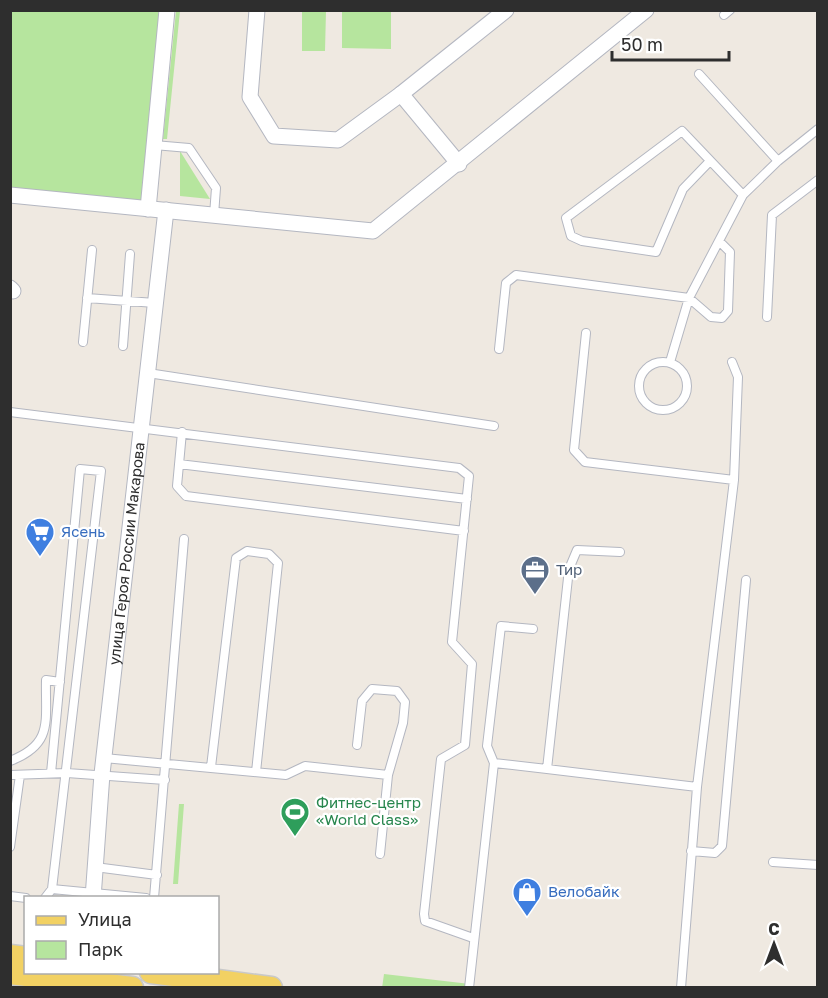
<svg xmlns="http://www.w3.org/2000/svg" width="828" height="998" font-family="'Golos Text',sans-serif">
<style>
.green{fill:#b6e59e}
.lines{fill:none;stroke-linecap:round;stroke-linejoin:round}
.service-casing{stroke:#b4b7c1;stroke-width:10}
.minor-casing{stroke:#b4b7c1;stroke-width:17}
.primary-casing{stroke:#c9c9c9;stroke-width:25}
.service{stroke:#fff;stroke-width:8}
.minor{stroke:#fff;stroke-width:15}
.primary{stroke:#f2d163;stroke-width:22}
.labels{text-anchor:middle;stroke-width:4.5;stroke-linejoin:round;paint-order:stroke}
.shop-label{font-size:15px;fill:#366cbe;stroke:#fff;text-anchor:start}
.street-label{font-size:15px;fill:#2e2e2e;stroke:#fff}
.service-label{font-size:15px;fill:#4e5e75;stroke:#fff;text-anchor:start}
.leisure-label{font-size:15px;fill:#27864d;stroke:#fff;text-anchor:start}
</style>
<rect width="100%" height="100%" fill="#efe9e1"/>
<!-- green -->
<path class="green" d="M10 11H164L146 204 11 193Z
M176 11H180L167 139H163Z
M302 11H326L325 51H302Z
M342 11H391V49L342 48Z
M180 151 210 199 180 196Z
M179 804H184L178 884H173Z
M384 974 470 984V988H382Z"/>
<g class="lines">
<!-- service casing -->
<g class="service-casing">
<path id="service" d="M724 15 730 10
M699 74 778 161
M154 145 189 148 216 188 214 215
M710 161 683 189 656 252 582 241 571 236 566 218 682 131 743 195
M87 298 155 303
M767 317 772 215 818 180
M586 333 574 450 585 462 734 480
M83 342 92 250
M123 346 130 254
M499 349 506 283 516 275 689 298 711 317 722 318 728 311 730 252 719 241
M670 362 689 298 743 195 778 161 818 129
M639 386a24 24 0 1 1 48 0a24 24 0 1 1-48 0Z
M148 373 494 426
M10 412 459 468 469 476 452 642 472 664 465 745 441 759 424 914 425 921 473 938
M182 432 177 486 186 496 464 531
M179 464 467 499
M357 745 362 701 372 689 397 691 405 702 403 723 388 775
M104 758 286 775 305 766 388 775 380 854
M10 761C54 744 45 721 46 680L60 682
M494 763 487 746 501 626 533 629
M211 767 236 558 247 551 269 554 278 563 256 772
M547 769 697 787 681 988
M51 773 80 469 101 471 52 889
M10 775 67 773 165 780
M697 787 734 480 738 377 732 362
M10 847 20 775
M691 851 715 853 722 846 746 580
M773 862 818 865
M95 867 157 875
M10 896 26 898
M45 898 52 889 146 898
M154 898 184 539
M469 988 494 763 547 769 569 569 577 550 620 552"/>
</g>
<!-- minor casing -->
<g class="minor-casing">
<g id="minor">
<path d="M257 10 250 97 274 136 338 140 401 94 506 10"/>
<path d="M401 94 459 164"/>
<path d="M10 195 373 231 646 10"/>
<path d="M148 209 167 10"/>
<path d="M10 288 13 291"/>
<path id="s1" d="M93 898 102 774 166 210"/>
</g>
</g>
<!-- primary casing -->
<g class="primary-casing">
<path id="primary" d="M10 956 26 958
M151 972 271 988
M10 973 132 988"/>
</g>
<!-- service -->
<use href="#service" class="service"/>
<!-- minor -->
<use href="#minor" class="minor"/>
<!-- primary -->
<use href="#primary" class="primary"/>
</g>
<!-- icons -->
<defs>
<g id="supermarket-pin" transform="scale(1.5)"><path d="M0 17L-7.5 6A9.5 9.5 0 1 1 7.5 6Z" fill="#3f7fe0" stroke="#fff"/><path d="M-6-5.5h2.5l.6 2H6L4.5 2H-2.5L-4.4-4H-6ZM-1.5 3.2a1.3 1.3 0 1 0 .1 0ZM3 3.2a1.3 1.3 0 1 0 .1 0Z" fill="#fff"/></g>
<g id="office-pin" transform="scale(1.5)"><path d="M0 17L-7.5 6A9.5 9.5 0 1 1 7.5 6Z" fill="#5c6f8a" stroke="#fff"/><path d="M-6-3h4V-5.5h4V-3h4V5H-6ZM-1-4.5V-3h2v-1.5ZM-6 0V1H6V0Z" fill="#fff"/></g>
<g id="stadium-pin" transform="scale(1.5)"><path d="M0 17L-7.5 6A9.5 9.5 0 1 1 7.5 6Z" fill="#2e9e5b" stroke="#fff"/><path d="M0-5a6.5 5 0 1 0 0 10a6.5 5 0 1 0 0-10ZM-3.5-1.8h7v3.6h-7Z" fill="#fff"/></g>
<g id="shop-pin" transform="scale(1.5)"><path d="M0 17L-7.5 6A9.5 9.5 0 1 1 7.5 6Z" fill="#3f7fe0" stroke="#fff"/><path d="M-5-2.5h2.3a2.7 3.5 0 0 1 5.4 0H5L5.5 6h-11ZM-1.5-2.5h3a1.5 2.3 0 0 0-3 0Z" fill="#fff"/></g>
</defs>
<g fill-rule="evenodd">
<use href="#supermarket-pin" x="40" y="532"/>
<use href="#office-pin" x="535" y="570"/>
<use href="#stadium-pin" x="295" y="812"/>
<use href="#shop-pin" x="527" y="892"/>
</g>
<g class="labels">
<!-- shop labels -->
<g class="shop-label">
<text x="61" y="537">Ясень</text>
<text x="548" y="897">Велобайк</text>
</g>
<!-- street labels -->
<g class="street-label">
<text dy="5" stroke="none"><textPath href="#s1" startOffset="346">улица Героя России Макарова</textPath></text>
</g>
<!-- service labels -->
<g class="service-label">
<text x="556" y="575">Тир</text>
</g>
<!-- leisure labels -->
<g class="leisure-label">
<text x="316" y="808">Фитнес-центр<tspan x="316" dy="17">«World Class»</tspan></text>
</g>
</g>
<!-- border -->
<rect width="828" height="998" fill="none" stroke="#2e2e2e" stroke-width="24"/>
<!-- legend -->
<rect x="24" y="896" width="195" height="78" fill="#ffffff" stroke="#ababab" stroke-width="1.5"/>
<rect x="36" y="916" width="30" height="9" fill="#f2d163" stroke="#ababab" stroke-width="1.5"/>
<text x="78" y="926" font-size="18" fill="#2e2e2e">Улица</text>
<rect x="36" y="941" width="30" height="18" fill="#b6e59e" stroke="#ababab" stroke-width="1.5"/>
<text x="78" y="956" font-size="18" fill="#2e2e2e">Парк</text>
<!-- north arrow -->
<g transform="translate(774 944)" stroke="#ffffff" stroke-width="4.5" paint-order="stroke">
<path d="M0-4.5L10 22L0 15L-10 22Z" fill="#2e2e2e"/>
<text y="-9" font-size="16" font-weight="bold" text-anchor="middle" fill="#2e2e2e">С</text>
</g>
<!-- scale -->
<path d="M612 51v9h117v-9" fill="none" stroke="#2e2e2e" stroke-width="3"/>
<text x="621" y="51" font-size="18" fill="#2e2e2e" stroke="#ffffff" stroke-width="4.5" paint-order="stroke">50 m</text>
</svg>
